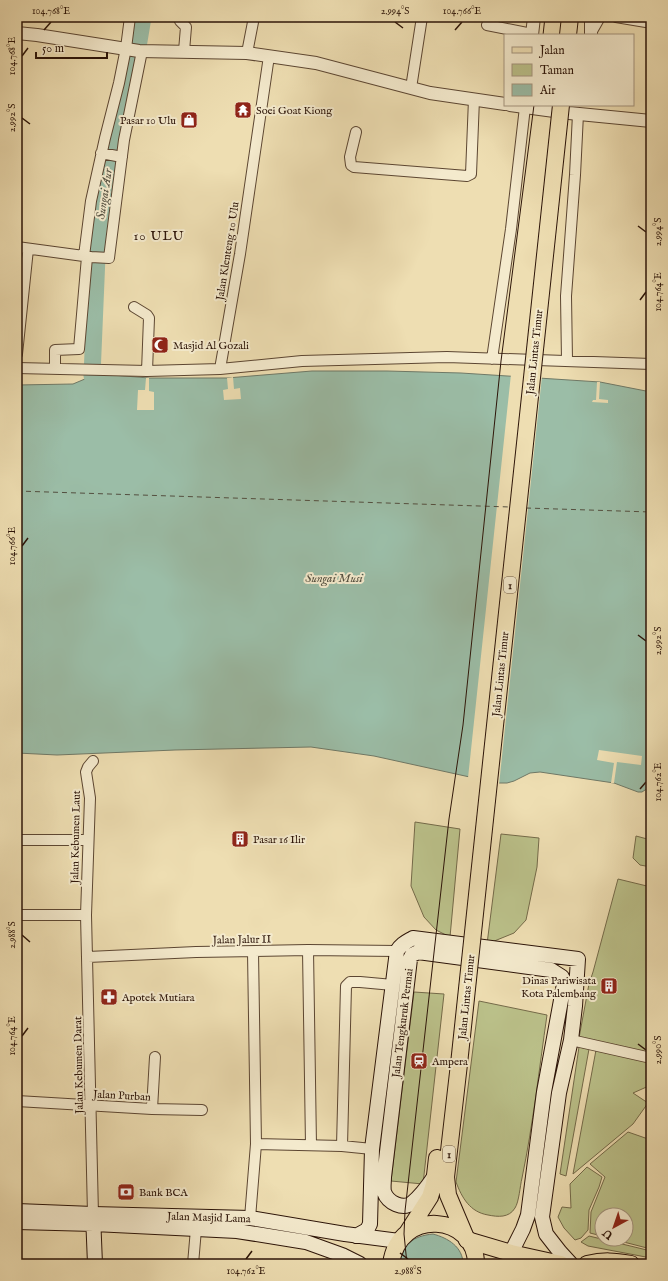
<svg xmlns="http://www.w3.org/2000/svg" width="668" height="1281" font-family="'IM FELL English',serif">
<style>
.green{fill:#bbc18a;stroke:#746a49}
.water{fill:#9bbda7;stroke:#6f7967}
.pier{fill:#eedeb2}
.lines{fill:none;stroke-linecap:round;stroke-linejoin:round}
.river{stroke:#9bbda7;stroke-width:17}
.ferry{stroke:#534f40;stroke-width:1;stroke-dasharray:5 4;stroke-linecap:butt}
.minor-casing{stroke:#5c4632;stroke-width:12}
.tertiary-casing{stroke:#5c4632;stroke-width:14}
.secondary-casing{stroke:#2c1408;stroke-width:16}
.primary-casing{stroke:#2c1408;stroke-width:18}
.trunk-casing{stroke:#2c1408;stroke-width:18}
.minor{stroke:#f4eacd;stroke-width:10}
.tertiary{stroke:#f4eacd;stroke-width:12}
.secondary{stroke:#f4eacd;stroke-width:14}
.primary{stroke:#eedeb2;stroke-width:16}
.trunk{stroke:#eedeb2;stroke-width:16}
.tram{stroke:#2c1408;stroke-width:1}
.trunk-bridge-casing{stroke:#2c1408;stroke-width:18;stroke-linecap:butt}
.trunk-bridge{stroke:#eedeb2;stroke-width:16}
.ticks{fill:none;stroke:#2c1408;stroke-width:1.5}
.labels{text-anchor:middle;stroke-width:4;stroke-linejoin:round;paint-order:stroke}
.shield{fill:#f4eacd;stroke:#685443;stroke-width:1}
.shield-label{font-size:10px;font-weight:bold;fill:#2c1408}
.poi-label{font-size:11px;fill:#2c1408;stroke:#f4eacd;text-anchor:start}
.street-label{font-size:11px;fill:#2c1408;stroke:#f4eacd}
.water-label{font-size:12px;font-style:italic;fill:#534f40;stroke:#f4eacd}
.quarter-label{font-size:13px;letter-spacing:1px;fill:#2c1408;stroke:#f4eacd}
.neatline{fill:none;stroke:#2c1408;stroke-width:1.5}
.ticks-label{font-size:10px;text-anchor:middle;fill:#2c1408}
</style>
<rect width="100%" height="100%" fill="#eedeb2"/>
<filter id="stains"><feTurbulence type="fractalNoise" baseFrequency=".005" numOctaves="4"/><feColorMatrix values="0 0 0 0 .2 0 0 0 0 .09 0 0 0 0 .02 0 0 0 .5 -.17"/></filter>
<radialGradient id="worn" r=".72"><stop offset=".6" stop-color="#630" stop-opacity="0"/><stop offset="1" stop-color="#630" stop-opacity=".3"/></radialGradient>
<!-- green -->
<path class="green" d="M415 822 460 829 450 937 436 930 424 917 411 886Z
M501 834 539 838 537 867 526 920 514 933 487 944Z
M636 836 651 840V867L640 865 633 858Z
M618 879 651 887V1054L579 1038 589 984 593 972Z
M414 992 444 994 423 1184 391 1181Z
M479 1001 547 1015C539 1070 533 1125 522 1178 520 1186 519 1202 515 1208 509 1218 498 1217 488 1215 470 1212 462 1198 456 1182Z
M579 1047 589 1049 566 1176 560 1174Z
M596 1050 651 1062V1085L633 1093 648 1103 633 1124 573 1174Z
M628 1132 651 1140V1249L612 1239H626V1215H602V1236L590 1233 591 1212 605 1177 590 1164Z
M587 1167 602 1177 599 1187 589 1210 588 1230 581 1238 575 1240 564 1228 558 1217 562 1207 571 1208 570 1184Z
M589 1236 651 1251V1258L588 1246 581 1242Z"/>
<!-- water -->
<path class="water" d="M312 371H387L461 373 600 382 651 392V786L642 792H638L614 783 540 772 530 773 514 781 507 783H497L374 756 311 747 175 750 57 755 17 753V385L73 384 92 376 100 374 149 378H227Z
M433 1234C448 1238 463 1247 463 1264H398C403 1244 413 1236 433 1234Z"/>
<!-- pier -->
<path class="pier" d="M511 374 542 376 499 785 468 778Z
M233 377 234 389 240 388 241 399 224 400 223 390 228 389 227 378Z
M146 378H149V391L154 392V410H137L138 390H145Z
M597 382H600L599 399 608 400V403L592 402 593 400H596Z
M599 750 642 756 641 765 617 762 614 783H611L614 763 597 760Z"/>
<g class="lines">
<!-- river -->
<path class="river" d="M92 376 98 232 105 178 131 89 143 17"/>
<!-- ferry -->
<path class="ferry" d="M17 491 510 507
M526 508 651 512"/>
<!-- minor casing -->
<g class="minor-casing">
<path id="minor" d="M181 17 180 21 186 27 184 51
M616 17 646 22 651 21
M487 25 532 34
M592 31 600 17
M247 53 254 17
M269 56 240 254 220 369 302 361 447 357 651 364
M411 88 422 17
M356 132 350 157 351 165 354 167 467 176 471 174 474 99
M101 153 122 157
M17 247 91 257 109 258 124 140 142 51
M84 256 91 201 105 138 119 83 126 48 130 17
M134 307 147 315 149 318 147 371
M17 354 28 249
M492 359 511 229 525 107
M567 360 566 296 575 175 578 114
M55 364V350L79 349 87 257
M17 368 147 371 220 369
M93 761 88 767 86 772 90 798 86 915 93 1214
M20 840H88
M17 915H86
M308 950 311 1145
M88 957 196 952 308 950 397 951
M571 1040 651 1058
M17 1101 152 1109 202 1110
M152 1109 155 1057
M256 1144 342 1146 372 1149
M342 1146 346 986 350 982H360L393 985
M250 1218 256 1144 253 952
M193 1264 196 1229"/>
</g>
<!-- tertiary casing -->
<g class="tertiary-casing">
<path id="tertiary" d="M591 17V35
M17 33 37 35 139 51 247 53 316 63 430 93 505 104
M532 35 534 17
M510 105 569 113 651 121"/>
</g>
<!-- secondary casing -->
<g class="secondary-casing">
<path id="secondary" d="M434 1177C428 1186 421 1196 412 1203 403 1210 388 1203 384 1192 383 1187 384 1182 384 1177L410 959 412 955 418 952 551 970 562 977 564 984 544 1092 528 1215 523 1229 511 1253
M17 1211 93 1214 250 1218 345 1234 399 1241
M93 1215 95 1264
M17 1222 94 1224 237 1231 306 1242 342 1255 360 1264
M356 1236 367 1230 370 1224 372 1149 397 951C401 944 406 942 413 938L578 959 575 1006 571 1040 559 1093 542 1217 546 1234 560 1252 571 1264"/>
</g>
<!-- primary casing -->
<g class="primary-casing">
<path id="primary" d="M467 1240 511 1253 561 1264
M587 1264C604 1260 614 1261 631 1264"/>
</g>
<!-- trunk casing -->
<g class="trunk-casing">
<path id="trunk" d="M568 35 570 17
M459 1064 446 1177 448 1195 467 1240
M407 1233 430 1197 434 1184 437 1158
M391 1264C399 1206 476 1215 476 1264"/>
</g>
<!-- minor -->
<use href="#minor" class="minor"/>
<!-- tertiary -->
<use href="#tertiary" class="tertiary"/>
<!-- secondary -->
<use href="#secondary" class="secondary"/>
<!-- primary -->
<use href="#primary" class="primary"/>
<!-- trunk -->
<use href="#trunk" class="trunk"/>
<!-- tram -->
<path class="tram" d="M543 35 545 17
M407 1264 404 1234 405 1211 449 819 463 725 501 361 534 105"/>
<!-- trunk-bridge casing -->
<g class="trunk-bridge-casing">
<path id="trunk-bridge" d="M459 1064 561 105"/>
</g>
<!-- trunk-bridge -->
<use href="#trunk-bridge" class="trunk-bridge"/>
</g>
<!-- ticks -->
<path class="ticks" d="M395 22 403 28M44 30 51 22M455 30 462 22M22 56 28 48M22 118 30 124M638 226 646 232M640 300 646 292M22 546 28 538M638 635 646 641M640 789 646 782M22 935 30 942M22 1036 28 1028M638 1044 646 1050M400 1253 408 1259M246 1259 252 1251"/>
<!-- icons -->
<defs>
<g id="temple-square" transform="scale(0.9)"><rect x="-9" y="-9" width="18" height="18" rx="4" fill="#8f2418" stroke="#f4eacd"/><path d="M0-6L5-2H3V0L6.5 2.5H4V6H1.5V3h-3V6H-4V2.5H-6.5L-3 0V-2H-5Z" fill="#fff"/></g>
<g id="shop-square" transform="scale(0.9)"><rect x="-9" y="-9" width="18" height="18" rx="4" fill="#8f2418" stroke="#f4eacd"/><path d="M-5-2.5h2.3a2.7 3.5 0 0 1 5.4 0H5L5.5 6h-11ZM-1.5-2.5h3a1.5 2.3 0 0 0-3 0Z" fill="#fff"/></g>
<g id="mosque-square" transform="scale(0.9)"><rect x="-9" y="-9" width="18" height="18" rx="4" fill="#8f2418" stroke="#f4eacd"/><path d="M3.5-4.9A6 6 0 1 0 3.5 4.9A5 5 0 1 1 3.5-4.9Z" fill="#fff"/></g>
<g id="building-square" transform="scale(0.9)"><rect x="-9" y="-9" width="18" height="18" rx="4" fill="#8f2418" stroke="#f4eacd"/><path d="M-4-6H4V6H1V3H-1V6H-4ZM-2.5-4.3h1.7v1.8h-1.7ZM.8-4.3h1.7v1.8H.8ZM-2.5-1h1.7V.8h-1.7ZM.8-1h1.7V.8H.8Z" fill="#fff"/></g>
<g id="pharmacy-square" transform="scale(0.9)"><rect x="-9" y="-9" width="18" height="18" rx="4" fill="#8f2418" stroke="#f4eacd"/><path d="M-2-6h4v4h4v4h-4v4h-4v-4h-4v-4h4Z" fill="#fff"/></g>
<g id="station-square" transform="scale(0.9)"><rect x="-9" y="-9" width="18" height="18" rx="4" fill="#8f2418" stroke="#f4eacd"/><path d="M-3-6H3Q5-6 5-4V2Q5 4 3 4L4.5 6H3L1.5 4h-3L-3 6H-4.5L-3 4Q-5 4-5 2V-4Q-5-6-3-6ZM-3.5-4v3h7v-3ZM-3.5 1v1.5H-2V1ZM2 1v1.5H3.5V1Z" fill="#fff"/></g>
<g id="bank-square" transform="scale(0.9)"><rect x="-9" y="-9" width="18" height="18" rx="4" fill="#8f2418" stroke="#f4eacd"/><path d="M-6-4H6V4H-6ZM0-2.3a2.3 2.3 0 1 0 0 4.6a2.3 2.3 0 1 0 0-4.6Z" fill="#fff"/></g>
</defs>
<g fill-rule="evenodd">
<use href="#temple-square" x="243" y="110"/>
<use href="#shop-square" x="189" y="120"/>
<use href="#mosque-square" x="160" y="345"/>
<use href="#building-square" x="240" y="839"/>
<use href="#building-square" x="609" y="986"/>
<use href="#pharmacy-square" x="109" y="997"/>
<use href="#station-square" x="419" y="1061"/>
<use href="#bank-square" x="126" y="1192"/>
</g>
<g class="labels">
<!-- shield labels -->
<g class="shield">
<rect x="504" y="577" width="12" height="16" rx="3"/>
<rect x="443" y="1146" width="12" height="16" rx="3"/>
</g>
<g class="shield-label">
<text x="510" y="589">1</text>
<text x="449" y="1158">1</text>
</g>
<!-- poi labels -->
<g class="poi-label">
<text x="256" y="114">Soei Goat Kiong</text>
<text x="176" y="124" text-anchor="end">Pasar 10 Ulu</text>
<text x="173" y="349">Masjid Al Gozali</text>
<text x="253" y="843">Pasar 16 Ilir</text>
<text x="596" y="984" text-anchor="end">Dinas Pariwisata<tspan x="596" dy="13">Kota Palembang</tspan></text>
<text x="122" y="1001">Apotek Mutiara</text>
<text x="432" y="1065">Ampera</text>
<text x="139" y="1196">Bank BCA</text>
</g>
<!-- street labels -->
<g class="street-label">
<text transform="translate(227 251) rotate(-81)" y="4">Jalan Klenteng 10 Ulu</text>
<text transform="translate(534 352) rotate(-84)" y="4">Jalan Lintas Timur</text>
<text transform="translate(500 674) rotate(-84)" y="4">Jalan Lintas Timur</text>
<text transform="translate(75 837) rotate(-89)" y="4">Jalan Kebumen Laut</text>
<text transform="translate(242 939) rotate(-1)" y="4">Jalan Jalur II</text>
<text transform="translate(466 997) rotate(-84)" y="4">Jalan Lintas Timur</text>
<text transform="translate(402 1023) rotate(-83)" y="4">Jalan Tengkuruk Permai</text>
<text transform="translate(78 1065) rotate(-91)" y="4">Jalan Kebumen Darat</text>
<text transform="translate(122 1095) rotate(3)" y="4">Jalan Purban</text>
<text transform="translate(209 1217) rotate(2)" y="4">Jalan Masjid Lama</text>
</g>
<!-- water labels -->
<g class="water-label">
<text transform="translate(104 194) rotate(-81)" y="4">Sungai Aur</text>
<text x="334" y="582">Sungai Musi</text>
</g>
<!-- quarter labels -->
<g class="quarter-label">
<text x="159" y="240">10 ULU</text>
</g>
</g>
<!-- margin -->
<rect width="668" height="1281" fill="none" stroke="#eedeb2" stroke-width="44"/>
<!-- legend -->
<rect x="504" y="34" width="130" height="72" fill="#f4eacd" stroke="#a4947e"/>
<rect x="512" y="47" width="20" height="6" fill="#eedeb2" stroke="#a4947e"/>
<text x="540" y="54" font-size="12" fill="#2c1408">Jalan</text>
<rect x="512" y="64" width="20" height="12" fill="#bbc18a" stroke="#a4947e"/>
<text x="540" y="74" font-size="12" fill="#2c1408">Taman</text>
<rect x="512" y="84" width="20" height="12" fill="#9bbda7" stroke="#a4947e"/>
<text x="540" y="94" font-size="12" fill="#2c1408">Air</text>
<!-- north arrow -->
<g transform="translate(614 1227) rotate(220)"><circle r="19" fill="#f4eacd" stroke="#a4947e"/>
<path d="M0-3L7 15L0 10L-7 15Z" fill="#8f2418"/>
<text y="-6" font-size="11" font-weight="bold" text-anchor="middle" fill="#2c1408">U</text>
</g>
<!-- scale -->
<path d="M36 52v6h71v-6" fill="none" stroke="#2c1408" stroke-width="2"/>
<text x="42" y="52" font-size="12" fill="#2c1408" stroke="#f4eacd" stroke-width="3" paint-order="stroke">50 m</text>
<rect x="22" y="22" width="624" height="1237" class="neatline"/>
<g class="ticks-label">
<text x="51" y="14">104.768°E</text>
<text x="395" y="14">2.994°S</text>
<text x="462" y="14">104.766°E</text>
<text transform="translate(11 56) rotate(-90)" y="4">104.768°E</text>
<text transform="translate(11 118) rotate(-90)" y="4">2.992°S</text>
<text transform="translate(657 232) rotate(-90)" y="4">2.994°S</text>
<text transform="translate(657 292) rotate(-90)" y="4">104.764°E</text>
<text transform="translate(11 546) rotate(-90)" y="4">104.766°E</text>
<text transform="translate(657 641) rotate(-90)" y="4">2.992°S</text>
<text transform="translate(657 782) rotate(-90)" y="4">104.762°E</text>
<text transform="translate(11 935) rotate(-90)" y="4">2.988°S</text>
<text transform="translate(11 1036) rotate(-90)" y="4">104.764°E</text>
<text transform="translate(657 1050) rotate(-90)" y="4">2.990°S</text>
<text x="246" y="1274">104.762°E</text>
<text x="408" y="1274">2.988°S</text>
</g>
<rect width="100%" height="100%" filter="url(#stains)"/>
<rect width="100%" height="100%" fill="url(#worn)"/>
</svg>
